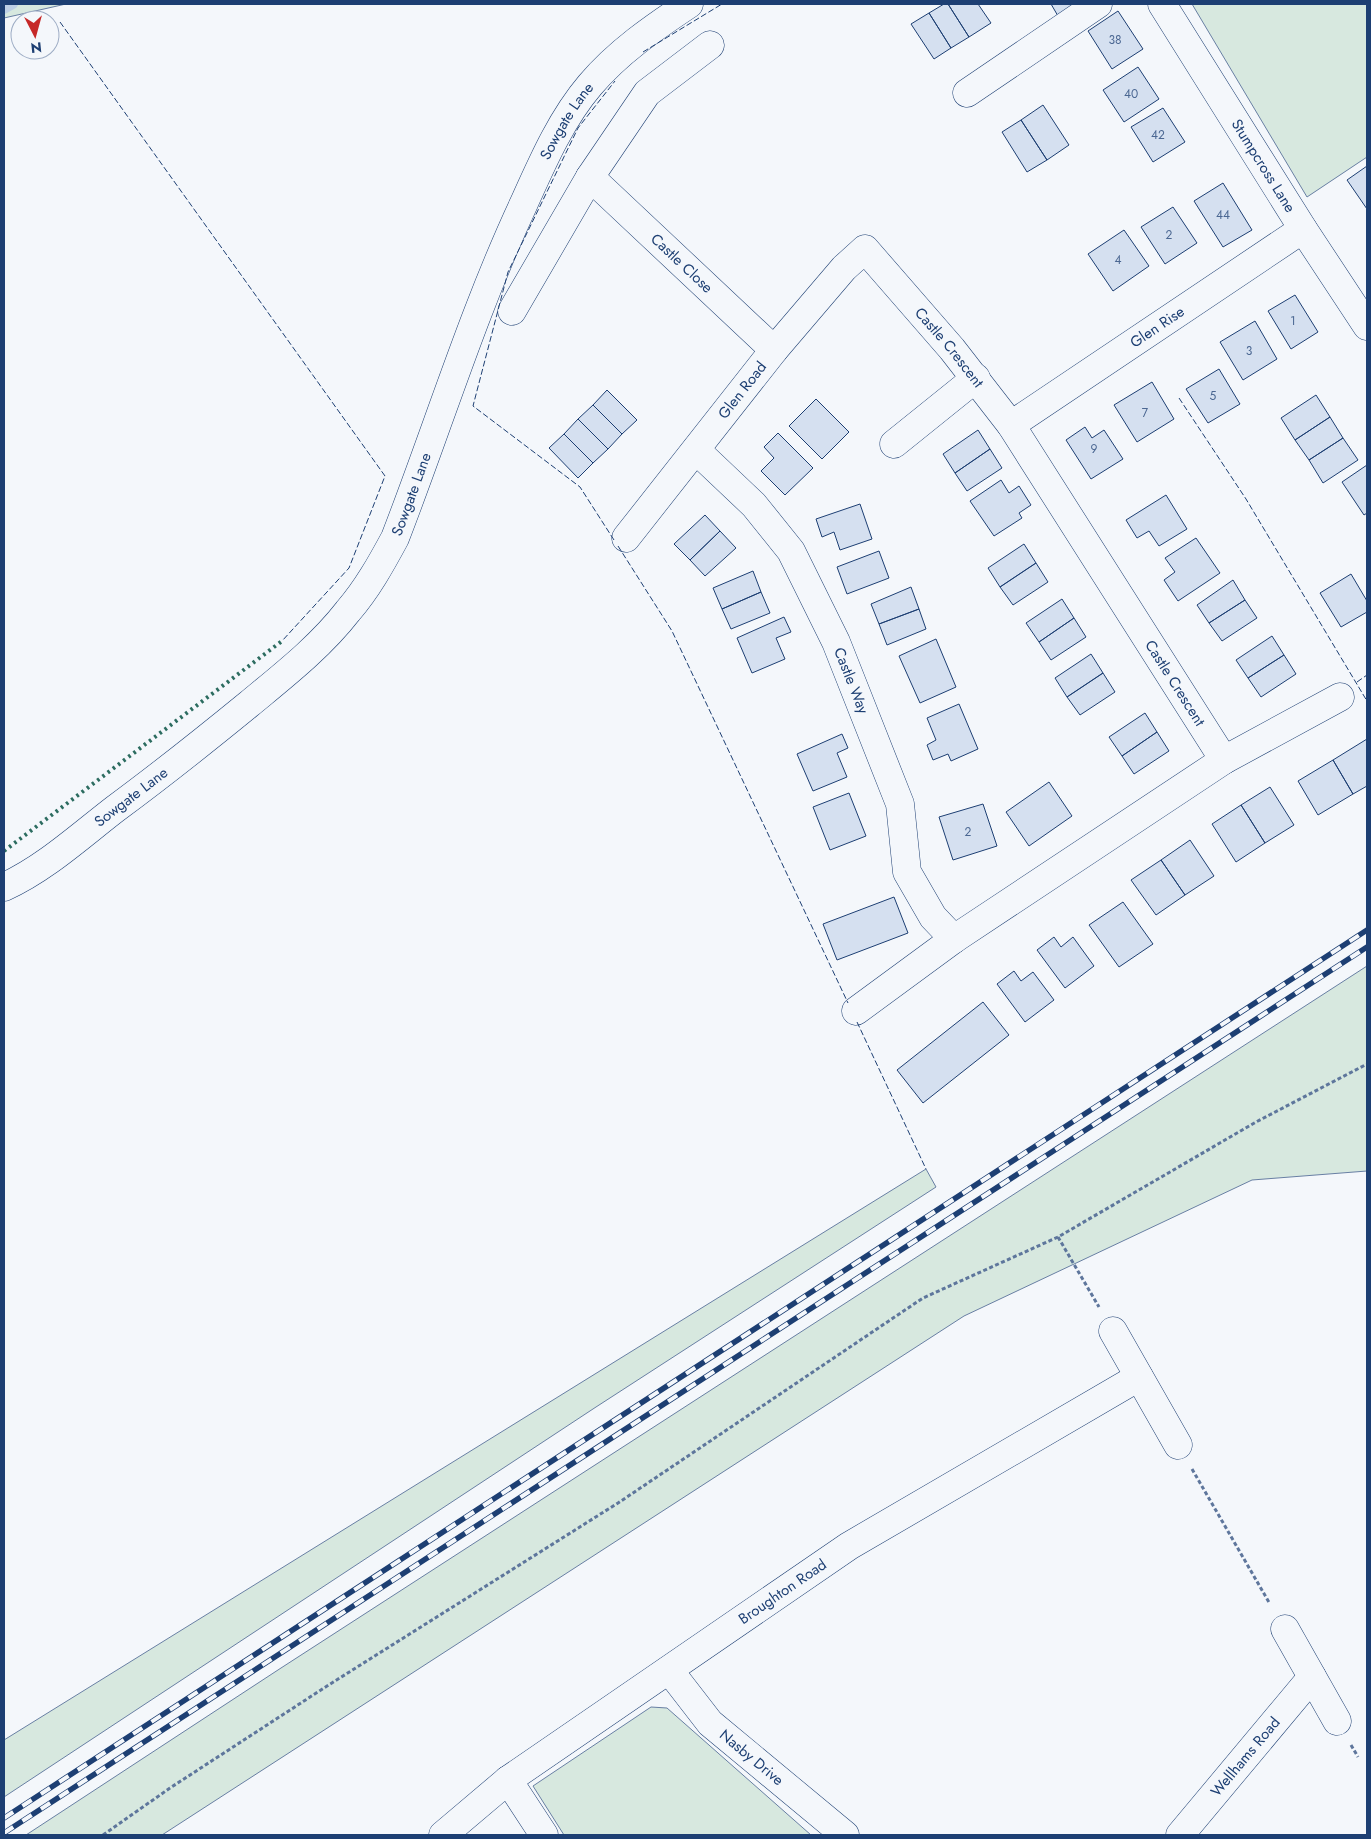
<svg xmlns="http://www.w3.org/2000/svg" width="1371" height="1839" font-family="Jost,sans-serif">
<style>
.green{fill:#d7e8df;stroke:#687fa3}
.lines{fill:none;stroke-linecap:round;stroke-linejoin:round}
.stream{stroke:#bed0e5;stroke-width:10}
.building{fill:#d5e0f0;stroke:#1d3f73}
.minor-casing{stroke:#1d3f73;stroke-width:29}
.path{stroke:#5e769c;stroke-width:3;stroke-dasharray:4 2.5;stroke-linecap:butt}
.minor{stroke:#f4f7fb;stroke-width:28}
.rail-casing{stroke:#1d3f73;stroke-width:5.5}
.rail{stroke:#f4f7fb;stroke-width:4;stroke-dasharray:11;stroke-linecap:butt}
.hedge{stroke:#2c6c60;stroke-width:4;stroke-dasharray:2.5 4;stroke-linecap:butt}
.fence{stroke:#1d3f73;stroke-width:1;stroke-dasharray:6 2.5;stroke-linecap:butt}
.labels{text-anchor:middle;stroke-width:4;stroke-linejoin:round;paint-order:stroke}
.number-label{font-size:12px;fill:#4b6792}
.street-label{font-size:15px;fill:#1d3f73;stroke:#f4f7fb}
</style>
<rect width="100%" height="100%" fill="#f4f7fb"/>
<!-- green -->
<path class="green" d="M4 4H66L4 18Z
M1192 4H1367V157L1307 197Z
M1367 966V1171L1252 1180 964 1316 162 1835H26L281 1668Z
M926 1169 936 1187 596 1407 4 1797V1740Z
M651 1707 667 1708 811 1835H564L533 1786Z"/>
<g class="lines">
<!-- stream -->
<path class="stream" d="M4 9 13 4"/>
</g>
<!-- building -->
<path class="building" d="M944 4H948L969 37 951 48 929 13Z
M948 4H978L991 23 969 37Z
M1051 4H1078L1058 16Z
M1118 11 1143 49 1112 69 1088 31Z
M929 13 951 48 934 59 911 24Z
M1138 67 1159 99 1124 122 1103 90Z
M1043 105 1069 145 1047 160 1021 120Z
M1163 108 1185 142 1153 162 1131 127Z
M1021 120 1047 160 1027 172 1002 132Z
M1367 166V209L1347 180Z
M1223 183 1252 230 1223 247 1194 201Z
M1173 207 1197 243 1165 264 1141 227Z
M1124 230 1149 266 1113 291 1088 254Z
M1295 295 1318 332 1291 349 1268 311Z
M1255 321 1277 359 1243 380 1220 342Z
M1219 369 1240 404 1208 423 1186 389Z
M1152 382 1174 419 1137 442 1114 405Z
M607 390 637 420 622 434 593 405Z
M1316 395 1330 417 1295 440 1281 418Z
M816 399 849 432 822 459 789 426Z
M593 405 622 434 608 449 578 419Z
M1330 417 1343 438 1309 460 1295 440Z
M578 419 608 449 593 463 564 434Z
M1085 427 1092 438 1104 430 1123 459 1091 479 1066 440Z
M978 430 990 449 955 473 943 454Z
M778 433 813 468 785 495 761 471 774 458 764 447Z
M564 434 593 463 578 478 549 448Z
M1343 438 1358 460 1323 483 1309 460Z
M990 449 1002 468 967 491 955 473Z
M1367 465V513L1364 515 1342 482Z
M1001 480 1009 493 1019 486 1031 505 1019 513 1022 518 994 536 970 501Z
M1166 495 1187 529 1159 546 1149 531 1137 538 1126 520Z
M860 504 872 539 840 550 834 532 822 537 816 519Z
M705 515 720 531 690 560 674 544Z
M720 531 736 548 705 576 690 560Z
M1196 538 1220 573 1178 601 1164 580 1175 572 1165 558Z
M1024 544 1036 563 1000 587 988 568Z
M879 551 889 578 847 594 837 567Z
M1036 563 1048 582 1013 605 1000 587Z
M753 571 761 592 722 609 713 588Z
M1351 574 1367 601V612L1341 627 1320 593Z
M1233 580 1245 600 1209 623 1197 605Z
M911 587 919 609 879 624 871 604Z
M761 592 770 613 731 629 722 609Z
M1062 599 1074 618 1039 642 1026 623Z
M1245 600 1257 618 1222 641 1209 623Z
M919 609 926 629 887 645 879 624Z
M784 617 791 632 776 638 785 659 752 673 737 638Z
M1074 618 1086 637 1051 660 1039 642Z
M1272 636 1284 655 1248 678 1236 660Z
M936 639 956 687 920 703 899 656Z
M1091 654 1103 673 1067 697 1055 678Z
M1284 655 1296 674 1261 697 1248 678Z
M1103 673 1115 692 1080 715 1067 697Z
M959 704 978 749 951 761 948 754 933 760 927 745 936 740 927 718Z
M1145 713 1157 732 1122 756 1109 737Z
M1157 732 1169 751 1134 774 1122 756Z
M842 734 848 748 837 753 847 777 813 791 797 754Z
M1367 739V786L1353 794 1333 760Z
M1333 760 1353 794 1318 815 1298 781Z
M1049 782 1072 816 1029 846 1006 812Z
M1270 787 1294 825 1265 843 1241 805Z
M849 793 866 836 830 850 813 807Z
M983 804 997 846 953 860 939 817Z
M1241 805 1265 843 1236 862 1212 824Z
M1190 840 1214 876 1185 895 1161 860Z
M1161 860 1185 895 1156 915 1131 880Z
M894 897 908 933 837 960 823 924Z
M1123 902 1153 944 1119 967 1089 925Z
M1054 937 1061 947 1073 937 1094 966 1065 988 1037 950Z
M1014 971 1021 981 1033 972 1054 1000 1025 1022 997 984Z
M983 1002 1009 1035 923 1103 897 1070Z"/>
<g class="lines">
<!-- minor casing -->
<g class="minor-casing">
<g id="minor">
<path id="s1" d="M1162 4 1303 229 1367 326"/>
<path d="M967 93 1098 4"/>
<path id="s2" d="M590 177 774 350"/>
<path d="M512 311 590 177 647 93 710 45"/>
<path id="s3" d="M1011 425 1303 229"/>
<path d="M894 444 976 378"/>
<path id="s4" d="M696 450 754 505 791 551 836 642 900 804 907 872 933 917 954 939"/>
<path id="s5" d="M626 538 774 350 844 268 865 249 952 349 1011 425 1224 760"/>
<path id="s6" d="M4 887C44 869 80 836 115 809 161 775 205 740 249 704 284 675 320 647 348 611 367 589 381 564 395 538 438 427 473 312 524 203 542 163 561 119 590 85 618 52 653 28 689 4"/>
<path d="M856 1011 954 939 1224 760 1340 697"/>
<path d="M1113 1331 1178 1445"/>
<path d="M1285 1629 1337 1721"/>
<path id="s7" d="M669 1670 710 1723 845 1835"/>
<path d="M508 1780 544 1835"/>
<path id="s8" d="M443 1835 508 1780 849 1546 1139 1377"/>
<path id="s9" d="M1180 1835 1312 1677"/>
</g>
</g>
<!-- path -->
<path class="path" d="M1058 1237 1099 1307
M1192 1469 1270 1604
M1351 1745 1358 1757
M103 1835 170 1788 327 1686 618 1503 923 1298 1058 1237 1256 1122 1367 1064"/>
<!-- minor -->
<use href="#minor" class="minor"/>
<!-- rail casing -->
<g class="rail-casing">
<path id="rail" d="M4 1818 1367 930
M4 1833 1367 947"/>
</g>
<!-- rail -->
<use href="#rail" class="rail"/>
<!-- hedge -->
<path class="hedge" d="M4 851 282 641"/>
<!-- fence -->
<path class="fence" d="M60 22 385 476 349 568 282 641
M643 52 722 4
M1179 398 1246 499 1367 701
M614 540 580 487 473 406 508 272 578 128 615 81
M618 546 672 631 848 1003
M1357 682 1367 675
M857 1022 926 1169"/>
</g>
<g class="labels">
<!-- number labels -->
<g class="number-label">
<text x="1115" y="44">38</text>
<text x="1131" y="98">40</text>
<text x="1158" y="139">42</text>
<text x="1223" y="219">44</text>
<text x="1169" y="239">2</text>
<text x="1118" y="264">4</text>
<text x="1293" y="325">1</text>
<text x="1249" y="355">3</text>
<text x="1213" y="400">5</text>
<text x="1145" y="417">7</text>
<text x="1094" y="453">9</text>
<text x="968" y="836">2</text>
</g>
<!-- street labels -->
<g class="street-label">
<text dy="5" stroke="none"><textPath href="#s6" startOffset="981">Sowgate Lane</textPath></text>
<text dy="5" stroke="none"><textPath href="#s1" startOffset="191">Stumpcross Lane</textPath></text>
<text dy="5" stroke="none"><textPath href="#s2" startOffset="126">Castle Close</textPath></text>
<text dy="5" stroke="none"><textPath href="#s3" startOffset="176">Glen Rise</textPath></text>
<text dy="5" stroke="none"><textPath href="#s5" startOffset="505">Castle Crescent</textPath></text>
<text dy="5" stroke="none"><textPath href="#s5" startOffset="188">Glen Road</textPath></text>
<text dy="5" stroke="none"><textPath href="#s6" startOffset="576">Sowgate Lane</textPath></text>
<text dy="5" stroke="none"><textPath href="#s4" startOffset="282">Castle Way</textPath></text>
<text dy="5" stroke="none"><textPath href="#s5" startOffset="910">Castle Crescent</textPath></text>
<text dy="5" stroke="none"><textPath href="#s6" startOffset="156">Sowgate Lane</textPath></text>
<text dy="5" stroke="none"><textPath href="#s8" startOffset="418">Broughton Road</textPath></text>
<text dy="5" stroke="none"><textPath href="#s9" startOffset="102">Wellhams Road</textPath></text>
<text dy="5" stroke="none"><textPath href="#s7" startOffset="121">Nasby Drive</textPath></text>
</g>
</g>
<!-- border -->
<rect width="1371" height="1839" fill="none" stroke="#1d3f73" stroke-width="10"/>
<!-- north arrow -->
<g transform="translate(35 35) rotate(174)"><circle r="24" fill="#f4f7fb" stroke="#9eadc5"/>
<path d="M0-4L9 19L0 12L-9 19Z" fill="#c62828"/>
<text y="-8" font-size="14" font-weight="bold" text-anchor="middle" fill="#1d3f73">N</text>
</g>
</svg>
